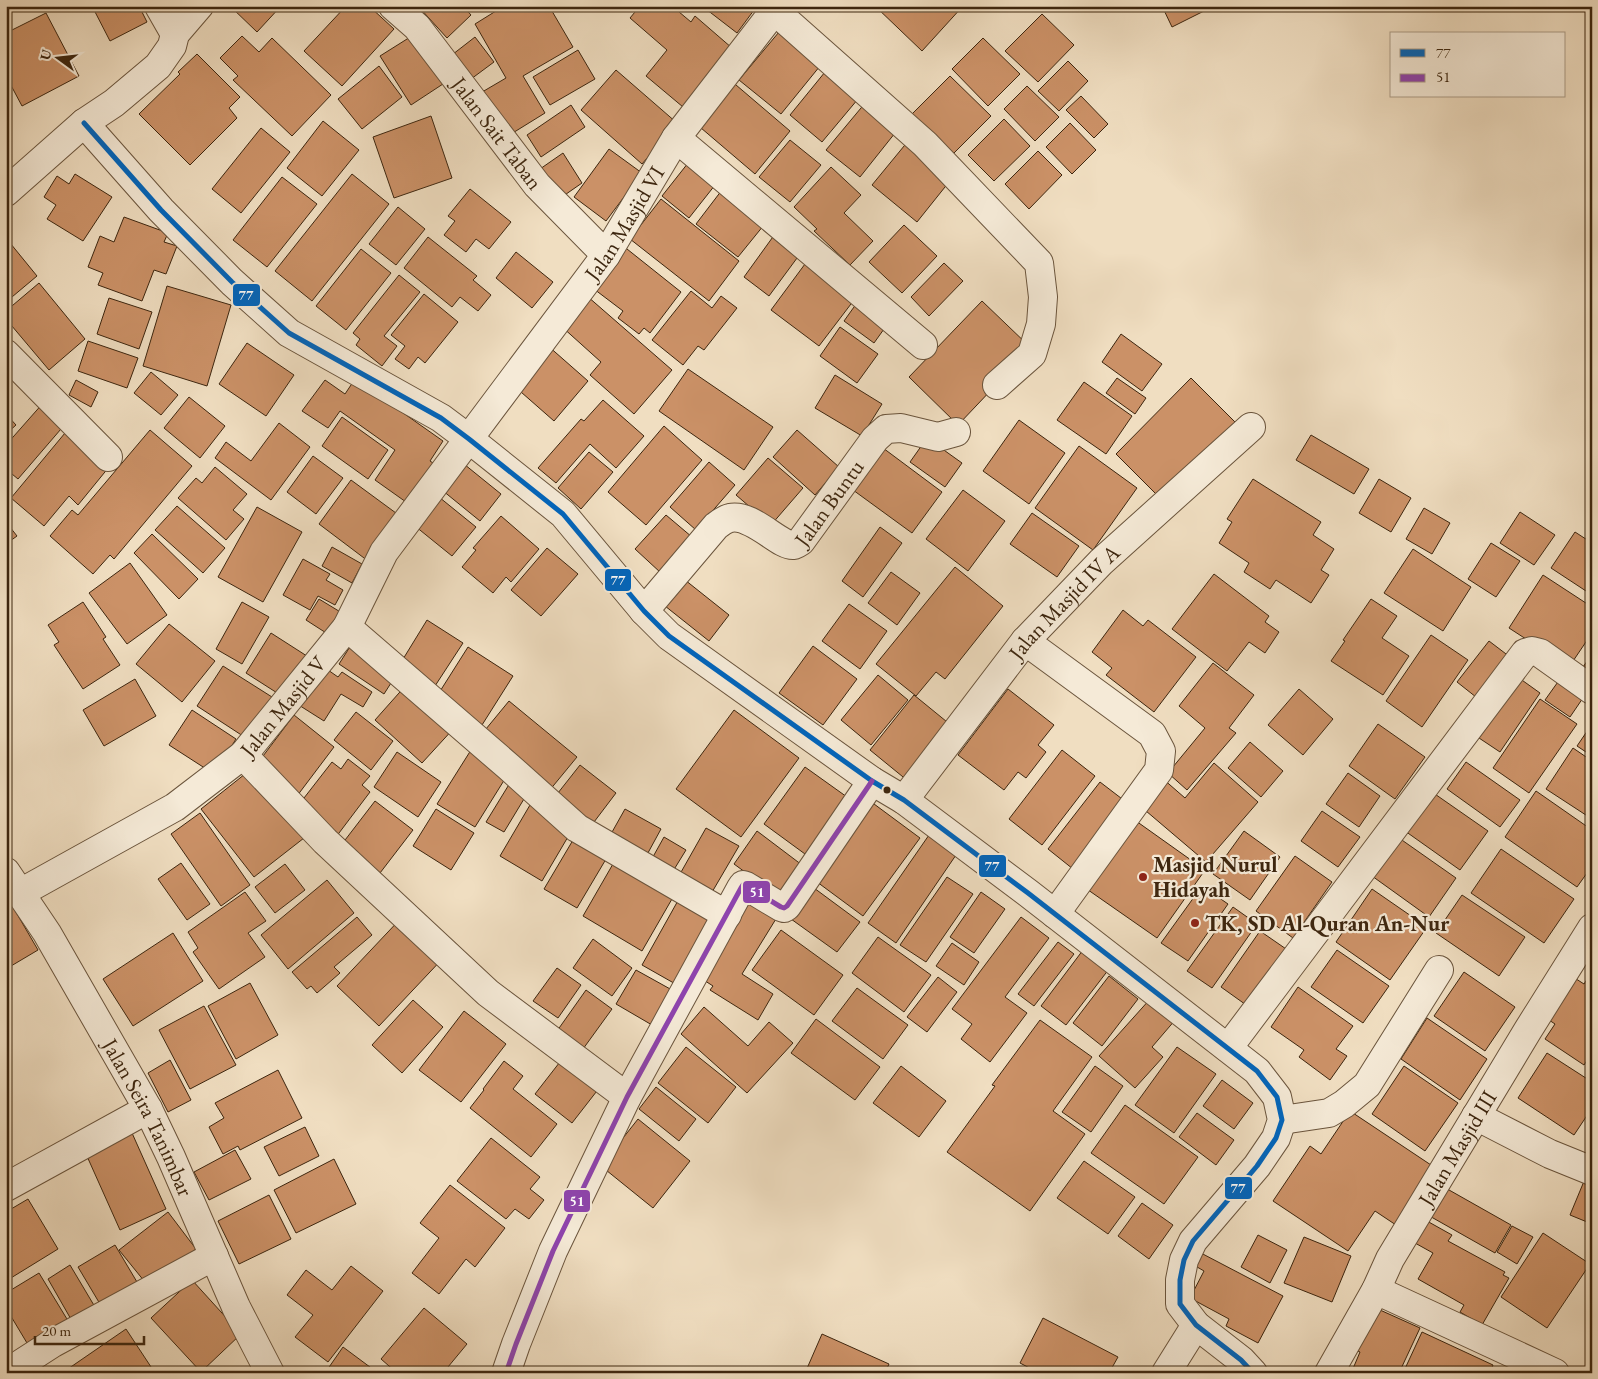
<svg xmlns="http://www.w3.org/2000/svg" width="1598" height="1379" font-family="'EB Garamond',serif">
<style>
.building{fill:#cb9167;stroke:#3d260f}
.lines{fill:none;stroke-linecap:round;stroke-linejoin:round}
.minor-casing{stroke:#6a543c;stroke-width:30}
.minor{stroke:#f5ead7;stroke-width:28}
.bus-1-casing{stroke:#f5ead7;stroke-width:9}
.bus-2-casing{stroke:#f5ead7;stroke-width:9}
.bus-1{stroke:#0065bd;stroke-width:5}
.bus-2{stroke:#8e44ad;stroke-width:5}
.bus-dot{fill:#3d260f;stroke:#f5ead7;stroke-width:2}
.poi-dot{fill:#8f2418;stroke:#f5ead7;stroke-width:2}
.labels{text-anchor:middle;stroke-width:4.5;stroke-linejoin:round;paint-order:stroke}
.street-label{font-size:22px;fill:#3d260f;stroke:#f5ead7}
.poi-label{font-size:22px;font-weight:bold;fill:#3d260f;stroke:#f5ead7;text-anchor:start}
.line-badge{stroke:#f5ead7;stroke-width:2}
.badge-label{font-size:14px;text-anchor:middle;font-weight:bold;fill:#fff}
</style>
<rect width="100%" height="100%" fill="#f0dec1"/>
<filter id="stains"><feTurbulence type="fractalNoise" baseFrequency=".004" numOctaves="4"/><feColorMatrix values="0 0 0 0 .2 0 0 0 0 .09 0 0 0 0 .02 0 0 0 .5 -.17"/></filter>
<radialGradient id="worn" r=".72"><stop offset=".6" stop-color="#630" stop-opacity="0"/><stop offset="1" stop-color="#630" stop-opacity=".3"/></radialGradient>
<!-- building -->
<path class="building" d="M92 6H139L147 22 110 41Z
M230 6H281L257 32Z
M346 6H369L394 29 342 86 304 51Z
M418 6H463L471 15 447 38Z
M504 6H549L573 47 523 76 545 113 503 139 477 95 506 78 475 24Z
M640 6H672L691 22 695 16 732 48 683 107 646 76 667 50 630 18Z
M702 6H757L737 33Z
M875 6H963L922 51Z
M1162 6H1214L1172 27Z
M46 13 79 76 22 106 6 76V33Z
M1042 14 1074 45 1038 82 1005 51Z
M779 32 820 66 781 114 739 80Z
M415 34 446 82 411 105 380 56Z
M242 36 259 52 272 38 331 95 292 136 233 80 238 76 220 58Z
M475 37 494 62 467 82 448 58Z
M983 38 1020 74 988 106 952 69Z
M578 50 595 79 550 105 533 77Z
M197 54 240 97 229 108 237 118 190 165 139 114 180 74 178 72Z
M1068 61 1088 81 1059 111 1038 91Z
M379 66 402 97 362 129 338 99Z
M616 70 677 123 642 164 581 110Z
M825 72 858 99 822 142 790 115Z
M950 76 991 116 947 160 907 119Z
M729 79 790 131 755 174 694 122Z
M1027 86 1059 117 1035 141 1004 109Z
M1081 96 1108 124 1094 138 1066 110Z
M866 102 899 128 860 177 826 150Z
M571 105 585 127 541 157 527 135Z
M431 116 452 178 394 198 373 137Z
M1004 119 1030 146 994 181 968 155Z
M323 121 359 150 322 196 287 168Z
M1070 123 1096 150 1072 174 1046 147Z
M261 128 290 152 241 213 212 189Z
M790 140 821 165 790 202 759 177Z
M909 140 953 177 917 222 872 185Z
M609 149 642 173 606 221 574 197Z
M1038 151 1062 175 1029 209 1005 184Z
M563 153 582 183 559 199 540 169Z
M692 158 719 180 689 218 662 196Z
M831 167 861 195 844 213 873 241 850 265 814 231 817 229 794 207Z
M75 174 112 197 83 241 47 219 56 205 44 197 57 176 69 184Z
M352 174 389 204 312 301 275 271Z
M282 177 317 204 267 267 233 240Z
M725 186 768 220 738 257 696 224Z
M470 189 511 222 489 249 476 239 466 252 444 235 455 221 448 216Z
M661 199 739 261 709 301 630 239Z
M398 207 425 229 396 265 369 244Z
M124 217 168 233 164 242 177 246 166 274 154 270 142 301 98 285 103 273 88 267 100 236 114 242Z
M904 225 937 256 902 293 869 262Z
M775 234 800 254 769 296 744 277Z
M428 237 477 276 473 280 491 295 478 311 460 297 452 307 404 268Z
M6 238 37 276 6 302Z
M622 245 681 292 650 333 644 328 639 334 618 318 623 311 590 286Z
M361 249 391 273 346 330 316 306Z
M516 252 553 282 532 308 496 278Z
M944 263 963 281 929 316 911 297Z
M805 264 854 300 819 346 771 310Z
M399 275 420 292 384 336 397 346 382 366 356 345 360 339 353 333Z
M39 283 85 339 49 370 6 319V311Z
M167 286 231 305 207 386 143 366Z
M691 291 712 308 721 296 737 308 704 350 698 346 683 365 652 340Z
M424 294 458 322 425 363 418 357 409 369 395 359 405 346 391 335Z
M587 296 672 370 634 414 590 375 601 362 561 326Z
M109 298 152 312 139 349 97 334Z
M859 300 889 322 874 343 844 321Z
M982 301 1031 348 958 425 909 377Z
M840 327 878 354 857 383 820 356Z
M1121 334 1162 364 1142 391 1102 362Z
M88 341 138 358 127 388 78 371Z
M247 343 294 375 266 416 219 384Z
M547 345 588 381 554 421 513 385Z
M688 369 773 427 744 470 659 411Z
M151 372 178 395 161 415 134 393Z
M835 375 882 404 862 436 815 408Z
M1117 378 1146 398 1135 414 1106 393Z
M1191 378 1236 423 1161 499 1116 454Z
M355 379 443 441 430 461 433 463 406 502 375 480 395 450 340 411 328 428 302 411 325 380 345 394Z
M76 380 98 392 91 407 69 395Z
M1084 382 1132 416 1106 454 1057 420Z
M189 397 225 426 200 458 164 428Z
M603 400 644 436 616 468 590 444 556 483 538 468 581 419 584 421Z
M44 402 67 422 18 479 6 469V445Z
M6 414 16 425 6 434Z
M342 417 388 450 368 479 322 446Z
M1019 420 1065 453 1029 504 983 471Z
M279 423 310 447 271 500 215 458 226 442 251 461Z
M664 426 702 460 646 525 608 492Z
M70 427 109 467 78 505 69 496 44 526 11 498Z
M150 430 192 466 114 559 110 555 93 574 50 536 72 510 78 515Z
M797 430 839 467 815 495 773 457Z
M1311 435 1369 469 1354 494 1296 460Z
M927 438 962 463 945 487 910 462Z
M1079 446 1137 488 1093 550 1035 508Z
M883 448 942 492 912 533 853 490Z
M589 452 613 472 581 509 558 488Z
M313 456 343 478 316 514 287 492Z
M768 458 803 488 771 525 736 495Z
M459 460 501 494 480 521 437 486Z
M709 462 735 485 696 530 670 507Z
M215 467 247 494 233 510 244 519 226 540 178 498 196 478 202 483Z
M1253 479 1321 522 1313 535 1334 549 1321 570 1329 575 1311 603 1276 580 1270 589 1244 572 1249 563 1219 543 1232 522 1227 519Z
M1379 479 1411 498 1391 532 1359 513Z
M351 480 400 516 368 561 319 524Z
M963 490 1005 521 968 571 926 539Z
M434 493 476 527 452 556 410 522Z
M177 506 225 548 203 573 155 530Z
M257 507 302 532 263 602 218 577Z
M1424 508 1450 523 1432 554 1406 539Z
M1520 512 1555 535 1534 565 1500 543Z
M1032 513 1079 546 1057 577 1010 544Z
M666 515 692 537 661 573 635 549Z
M501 516 539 549 511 582 506 577 493 593 462 567 476 550 473 548Z
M6 522 17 536 6 544Z
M880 527 902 543 863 597 842 581Z
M1575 532 1592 543V582L1586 591 1551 568Z
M152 534 198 579 179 599 134 553Z
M1491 543 1520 561 1496 597 1468 579Z
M332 547 362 564 352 583 322 566Z
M547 548 578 574 541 616 511 590Z
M1413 549 1471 587 1443 631 1384 593Z
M303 559 330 574 326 580 343 590 335 605 318 596 310 610 283 595Z
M130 563 167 615 127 644 89 593Z
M955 567 1003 606 945 679 936 672 916 696 876 664Z
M891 572 920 593 897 625 868 603Z
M1214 574 1269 616 1265 622 1279 632 1265 653 1249 642 1227 671 1172 629Z
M1543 575 1592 607V633L1569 667 1509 628Z
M680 576 729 615 709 641 660 602Z
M319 599 347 616 334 638 306 620Z
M1371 599 1397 616 1382 638 1409 656 1383 695 1331 661 1345 641 1343 640Z
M83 602 106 637 103 639 120 665 83 689 54 645 59 642 48 625Z
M242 602 269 617 242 664 216 649Z
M849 604 887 631 860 669 822 641Z
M1123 610 1143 626 1148 620 1196 657 1154 712 1106 675 1112 668 1092 652Z
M427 620 463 643 435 686 400 664Z
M169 624 215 661 182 702 136 664Z
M271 633 310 658 285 698 246 673Z
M1431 635 1468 660 1422 727 1386 701Z
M1489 641 1514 660 1481 701 1457 682Z
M353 642 398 672 384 694 339 664Z
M813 646 857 679 823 725 779 693Z
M468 647 513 676 482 725 437 696Z
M1592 654V673L1583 667Z
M318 663 338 677 342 672 372 692 363 707 341 694 324 721 294 702Z
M1213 663 1254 695 1229 728 1236 733 1187 790 1168 773 1205 728 1179 706Z
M223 666 272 697 246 738 197 706Z
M878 675 908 700 871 745 841 720Z
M1519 678 1540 693 1500 752 1479 738Z
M135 679 156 716 104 746 83 710Z
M1560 679 1585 695 1570 717 1545 700Z
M407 684 455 727 422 763 375 720Z
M1008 689 1054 725 1038 745 1046 752 1026 778 1018 772 1004 790 958 755Z
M1299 689 1333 719 1303 755 1268 725Z
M914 695 952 726 908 781 870 750Z
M1540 699 1577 724 1529 793 1493 768Z
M509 701 577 757 549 791 481 735Z
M192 710 236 739 214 774 169 745Z
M734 710 799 758 741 837 676 789Z
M356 712 393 741 371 770 334 740Z
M294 715 334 747 297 796 257 764Z
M1378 724 1425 757 1395 799 1349 766Z
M1592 724V756L1577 746Z
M1250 742 1283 771 1261 797 1228 768Z
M1573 748 1592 761V819L1546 789Z
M471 750 508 774 475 827 437 804Z
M1062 750 1095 776 1042 845 1009 819Z
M397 752 441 782 418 817 374 787Z
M348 759 370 776 362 785 370 792 336 837 297 807 332 762 341 769Z
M1466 762 1520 800 1500 827 1447 789Z
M1214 763 1258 802 1206 862 1139 805 1162 778 1185 798Z
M580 765 616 793 591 826 554 798Z
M805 767 847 797 805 854 764 824Z
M250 770 304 838 254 877 201 809Z
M1348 773 1380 796 1359 827 1326 804Z
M513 778 530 789 504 832 486 822Z
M1100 782 1130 805 1078 873 1048 849Z
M1536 791 1592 830V866L1577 887 1505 837Z
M1432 792 1488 831 1460 870 1405 831Z
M375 801 413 830 380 873 342 844Z
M870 801 920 838 863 916 813 879Z
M530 805 572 830 542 881 500 856Z
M436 809 474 833 451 870 413 846Z
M625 809 661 829 643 862 607 841Z
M1322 811 1360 837 1338 867 1301 841Z
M200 813 250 885 221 906 171 834Z
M1129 816 1205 870 1157 938 1081 885Z
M706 828 739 846 708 899 676 881Z
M757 831 802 865 779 897 734 864Z
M1244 831 1280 857 1250 900 1213 874Z
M576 835 609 854 577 908 544 889Z
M929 835 956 855 896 943 868 923Z
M664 837 686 850 670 876 649 864Z
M1399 838 1456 878 1429 917 1372 876Z
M1501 849 1574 899 1544 943 1471 893Z
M1295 856 1332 882 1293 938 1256 911Z
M617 857 676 892 642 951 583 916Z
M181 863 210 904 187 920 158 879Z
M285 864 305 890 275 913 255 887Z
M947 877 973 894 926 962 900 945Z
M327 880 354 913 288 969 261 935Z
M1202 886 1228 904 1188 961 1161 943Z
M814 888 860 922 837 952 791 919Z
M1372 889 1427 927 1390 980 1336 942Z
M245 892 266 921 248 933 265 957 219 989 193 952 198 948 188 932Z
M981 892 1005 909 974 953 950 937Z
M747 894 779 914 742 974 773 994 758 1020 710 990 713 986 696 975Z
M6 895 38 950 6 969Z
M1462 895 1525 937 1499 976 1436 933Z
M680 897 718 918 679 986 642 965Z
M1233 907 1257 924 1212 988 1187 971Z
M404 915 446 955 379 1026 337 986Z
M357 917 372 935 334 967 340 973 317 993 311 986 307 989 292 972Z
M1021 917 1049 938 1005 997 1027 1013 990 1062 961 1039 972 1024 952 1009Z
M781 930 843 975 814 1015 752 970Z
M1260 931 1289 951 1249 1007 1221 987Z
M173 933 203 981 133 1026 103 979Z
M878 937 931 975 904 1012 852 973Z
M593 939 632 968 612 996 573 968Z
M1058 942 1074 954 1034 1006 1018 994Z
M952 943 979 962 964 985 936 966Z
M1083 950 1109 969 1066 1025 1041 1006Z
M1337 950 1389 986 1363 1023 1311 987Z
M557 968 581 985 558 1018 533 1001Z
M636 970 672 990 652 1025 616 1004Z
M1464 972 1515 1007 1485 1051 1434 1016Z
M1591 973 1592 1053 1584 1065 1545 1039 1555 1024 1543 1016 1570 975 1584 984Z
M1109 976 1138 999 1102 1046 1073 1023Z
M938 977 957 992 927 1032 907 1017Z
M250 983 278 1035 236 1059 208 1006Z
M1298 987 1353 1026 1336 1049 1347 1056 1330 1080 1299 1057 1304 1050 1271 1027Z
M857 988 908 1025 883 1059 832 1021Z
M586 990 612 1009 583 1049 557 1031Z
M1151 998 1176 1019 1152 1047 1163 1057 1135 1088 1099 1056Z
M413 1000 443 1027 402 1073 372 1045Z
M204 1006 236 1065 190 1089 159 1030Z
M704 1007 748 1046 769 1022 793 1043 747 1093 681 1034Z
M464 1011 506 1044 461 1102 419 1070Z
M1427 1018 1487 1059 1460 1100 1401 1059Z
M816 1019 880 1067 855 1100 791 1053Z
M1040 1020 1092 1057 1053 1111 1085 1134 1030 1211 947 1152 995 1086 992 1085Z
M686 1047 736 1087 708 1123 658 1083Z
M1177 1047 1216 1074 1174 1133 1135 1105Z
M1547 1053 1592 1082V1108L1574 1135 1518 1098Z
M563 1058 600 1087 572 1123 535 1094Z
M170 1060 191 1100 168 1112 148 1073Z
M504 1061 523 1076 513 1089 557 1124 531 1157 470 1108 484 1090 483 1089Z
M901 1066 946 1101 919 1137 873 1103Z
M1095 1066 1123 1086 1091 1132 1062 1112Z
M1404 1066 1458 1103 1425 1151 1372 1114Z
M278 1070 302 1118 240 1150 238 1146 223 1154 209 1127 224 1118 215 1103Z
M1222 1080 1253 1103 1234 1129 1203 1106Z
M656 1087 696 1119 679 1141 639 1109Z
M1125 1105 1198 1157 1164 1204 1091 1153Z
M1350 1111 1437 1169 1399 1227 1375 1211 1348 1251 1273 1201 1310 1146 1321 1154Z
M1197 1113 1234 1140 1216 1165 1179 1137Z
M638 1119 690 1161 653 1208 601 1166Z
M305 1127 319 1156 279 1176 264 1147Z
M132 1133 166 1209 120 1230 86 1154Z
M491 1138 540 1177 530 1189 544 1200 529 1219 515 1209 506 1219 457 1181Z
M235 1150 251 1179 209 1200 194 1172Z
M334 1159 356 1204 296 1233 274 1190Z
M1084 1161 1135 1197 1108 1234 1057 1198Z
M1587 1174 1592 1176V1224L1570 1215Z
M450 1185 505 1228 475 1267 466 1259 439 1294 412 1273 439 1238 420 1223Z
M1442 1186 1511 1225 1495 1253 1426 1214Z
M269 1195 291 1239 239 1264 218 1221Z
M28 1199 58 1249 6 1281V1212Z
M1142 1203 1173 1225 1149 1259 1118 1236Z
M168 1212 196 1249 149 1287 119 1250Z
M1418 1216 1452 1235 1448 1241 1505 1272 1503 1275 1509 1278 1482 1325 1460 1312 1464 1305 1418 1279 1433 1253 1406 1238Z
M1512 1226 1533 1237 1517 1264 1497 1252Z
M1543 1233 1590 1264 1547 1328 1501 1297Z
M1258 1235 1287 1250 1270 1283 1241 1267Z
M1304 1237 1351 1256 1332 1302 1284 1283Z
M115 1245 137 1282 100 1304 78 1267Z
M1199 1252 1283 1296 1258 1343 1226 1326 1229 1319 1190 1298 1204 1271 1192 1264Z
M70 1265 95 1307 72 1321 48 1279Z
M351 1266 383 1291 328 1362 295 1337 313 1315 287 1295 306 1270 332 1290Z
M39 1273 70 1324 30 1348 6 1308V1293Z
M192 1280 241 1334 201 1372 151 1318Z
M424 1308 467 1344 443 1373H397L381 1359Z
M1380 1310 1420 1328 1399 1373H1356L1352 1371 1360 1352 1349 1347 1363 1318 1374 1322Z
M1043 1318 1118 1357 1109 1373H1039L1020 1363Z
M126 1329 155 1373H62Z
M1422 1332 1493 1365 1490 1373H1403Z
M822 1334 889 1364 885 1373H805Z
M343 1347 378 1373H325Z"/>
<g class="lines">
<!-- minor casing -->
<g class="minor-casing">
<g id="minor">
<path d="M159 6 175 34"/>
<path id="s1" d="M393 6 417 27 537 185 606 255"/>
<path d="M775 11 925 144 1039 263 1043 297 1041 324 1032 354 997 385"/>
<path d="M84 123 161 210 232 282 289 333 441 418 469 439 563 514 644 611 669 636 872 781 904 800 1028 893 1257 1071 1277 1097 1282 1120 1276 1138 1257 1166 1193 1241 1184 1260 1180 1280V1304L1196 1325 1241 1360 1253 1373"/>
<path d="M676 138 923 345"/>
<path d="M6 192 84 123 114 103 158 66 172 46 175 34 199 6"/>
<path d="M6 354 108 457"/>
<path id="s2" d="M644 611 716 526C720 523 725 519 730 518 752 513 780 547 794 545 797 544 798 543 801 541L875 439 886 429 901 428 938 437 956 432"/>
<path d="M347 627 509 767 577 828 727 915"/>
<path d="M1025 641 1152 734 1161 751 1159 770 1055 914"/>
<path d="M243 755 325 841 488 993 627 1097"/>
<path id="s3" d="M904 800 1025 641 1101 562 1251 427"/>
<path id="s4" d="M6 872 47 933 148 1109 171 1157 236 1307 270 1373"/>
<path id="s5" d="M20 893 175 807 243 755 347 627 384 552 606 255 676 138 778 6"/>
<path d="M1228 1048 1525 653 1532 651 1540 653 1592 690"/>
<path d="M1476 1116 1550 1154 1592 1171"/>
<path d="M1282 1120 1329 1113 1344 1104 1367 1085 1439 970"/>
<path d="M6 1187 148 1109"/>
<path d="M1376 1290 1555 1373"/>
<path d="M14 1373 22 1363 53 1343 214 1256"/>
<path d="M506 1373 516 1344 553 1251 627 1097 741 888 743 885 746 886 781 907 784 908 787 906 872 781"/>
<path d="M1166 1373 1196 1325"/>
<path id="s6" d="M1329 1373 1376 1290 1390 1259 1528 1030 1592 928"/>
</g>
</g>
<!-- minor -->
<use href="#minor" class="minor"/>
<!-- bus-1 casing -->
<g class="bus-1-casing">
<path id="bus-1" d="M84 123 161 210 232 282 289 333 441 418 469 439 563 514 644 611 669 636 872 781 904 800 1028 893 1257 1071 1277 1097 1282 1120 1276 1138 1257 1166 1193 1241 1184 1260 1180 1280V1304L1196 1325 1241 1360 1253 1373"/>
</g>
<!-- bus-2 casing -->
<g class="bus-2-casing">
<path id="bus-2" d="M506 1373 516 1344 553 1251 627 1097 741 888 743 885 746 886 781 907 784 908 787 906 872 781"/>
</g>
<!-- bus-1 -->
<use href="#bus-1" class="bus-1"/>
<!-- bus-2 -->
<use href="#bus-2" class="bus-2"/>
</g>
<!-- markers -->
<circle class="bus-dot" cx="887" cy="790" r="4.5"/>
<g class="poi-dot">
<circle cx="1143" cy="877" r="5"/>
<circle cx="1195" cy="923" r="5"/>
</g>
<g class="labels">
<!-- street labels -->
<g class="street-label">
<text dy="8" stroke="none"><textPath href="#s1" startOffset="165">Jalan Sait Taban</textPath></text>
<text dy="8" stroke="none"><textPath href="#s5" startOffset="919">Jalan Masjid VI</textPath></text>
<text dy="8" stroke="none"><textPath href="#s2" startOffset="254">Jalan Buntu</textPath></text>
<text dy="8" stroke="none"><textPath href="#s3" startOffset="255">Jalan Masjid IV A</textPath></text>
<text dy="8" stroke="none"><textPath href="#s5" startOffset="326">Jalan Masjid V</textPath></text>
<text dy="8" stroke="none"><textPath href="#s4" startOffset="284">Jalan Seira Tanimbar</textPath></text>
<text dy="8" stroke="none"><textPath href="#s6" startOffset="259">Jalan Masjid III</textPath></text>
</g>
<!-- poi labels -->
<g class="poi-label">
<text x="1153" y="872">Masjid Nurul<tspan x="1153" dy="25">Hidayah</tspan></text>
<text x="1205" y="931">TK, SD Al-Quran An-Nur</text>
</g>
</g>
<g class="line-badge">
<rect x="232" y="283" width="29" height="24" rx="5" fill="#0065bd"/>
<rect x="604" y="568" width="28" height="24" rx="5" fill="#0065bd"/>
<rect x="978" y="854" width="29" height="24" rx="5" fill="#0065bd"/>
<rect x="742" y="880" width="29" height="24" rx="5" fill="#8e44ad"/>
<rect x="1224" y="1176" width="29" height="24" rx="5" fill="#0065bd"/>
<rect x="563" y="1189" width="28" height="24" rx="5" fill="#8e44ad"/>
</g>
<g class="badge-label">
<text x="246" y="300">77</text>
<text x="618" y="585">77</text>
<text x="992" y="871">77</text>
<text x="757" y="897">51</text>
<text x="1238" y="1193">77</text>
<text x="577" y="1206">51</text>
</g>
<!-- margin -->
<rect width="1598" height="1379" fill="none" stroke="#f0dec1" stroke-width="25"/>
<rect x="8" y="8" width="1583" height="1364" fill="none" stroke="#3d260f" stroke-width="2.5"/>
<rect x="12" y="12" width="1573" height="1354" fill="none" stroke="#3d260f"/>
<!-- legend -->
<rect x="1390" y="32" width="175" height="65" fill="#f5ead7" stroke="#ab9c87"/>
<rect x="1400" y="49" width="25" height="8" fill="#0065bd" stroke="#ab9c87"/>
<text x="1436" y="58" font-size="15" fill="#3d260f">77</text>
<rect x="1400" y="74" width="25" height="8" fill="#8e44ad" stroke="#ab9c87"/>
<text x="1436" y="82" font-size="15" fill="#3d260f">51</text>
<!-- north arrow -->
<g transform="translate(58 58) rotate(285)" stroke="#f5ead7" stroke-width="4" paint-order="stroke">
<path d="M0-4L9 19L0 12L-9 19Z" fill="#3d260f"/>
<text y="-8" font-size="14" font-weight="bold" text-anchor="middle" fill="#3d260f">U</text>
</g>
<!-- scale -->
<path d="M35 1336v8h109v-8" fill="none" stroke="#3d260f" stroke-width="2.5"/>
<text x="42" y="1336" font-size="15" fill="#3d260f" stroke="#f5ead7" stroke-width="4" paint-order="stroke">20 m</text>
<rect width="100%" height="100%" filter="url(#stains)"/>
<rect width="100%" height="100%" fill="url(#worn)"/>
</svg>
